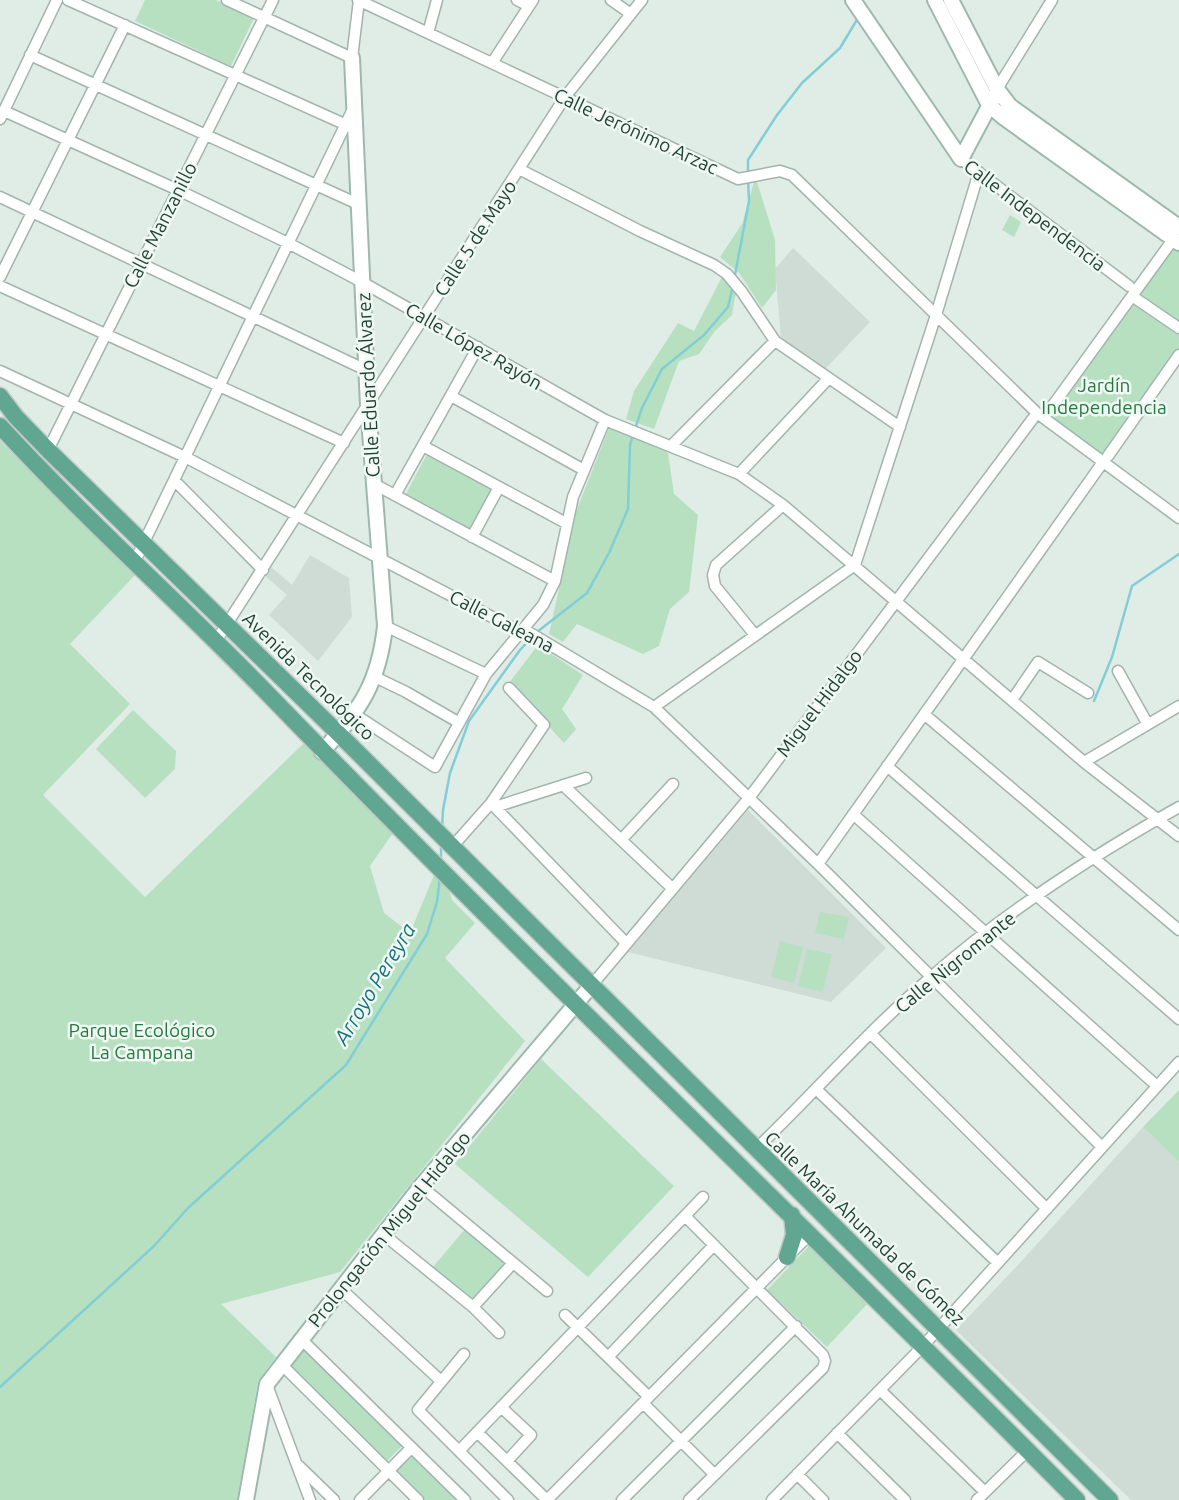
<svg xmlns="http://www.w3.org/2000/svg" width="1179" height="1500" font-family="Ubuntu,sans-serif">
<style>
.built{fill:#cedcd5}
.green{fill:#b6e0c0}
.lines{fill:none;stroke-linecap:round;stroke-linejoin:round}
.stream{stroke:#82ced7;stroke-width:2.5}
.street-casing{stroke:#a2b4ad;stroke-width:13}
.secondary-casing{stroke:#9db9ae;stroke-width:18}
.primary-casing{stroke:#c0c9c6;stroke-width:19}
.street{stroke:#fff;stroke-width:10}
.secondary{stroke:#fff;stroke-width:14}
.primary{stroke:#60a691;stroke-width:16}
.labels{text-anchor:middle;stroke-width:5;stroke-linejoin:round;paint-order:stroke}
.street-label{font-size:19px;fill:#1f3e34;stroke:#f0f8f4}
.park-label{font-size:19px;fill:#257942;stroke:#f0f8f4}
.water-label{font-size:21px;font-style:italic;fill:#14727f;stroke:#f0f8f4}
</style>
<rect width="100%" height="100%" fill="#e0ece6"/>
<!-- built -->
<path class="built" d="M793 248 870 322 825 369 781 338 775 269Z
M310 555 349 578 352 617 318 661 269 615 287 595 265 576 271 567 292 585Z
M748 810 886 948 831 1002 628 952Z
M1143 1127 1179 1162V1500H1131L956 1330 1018 1265Z"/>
<!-- green -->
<path class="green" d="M145 0H216L254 18 231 66 135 21Z
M754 182H757L775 240 776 290 762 308 740 274 720 257 742 224Z
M1010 215 1021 222 1014 237 1002 230Z
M1167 240 1179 248V361L1109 463 1042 410Z
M722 277 739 293 735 297 732 315 715 331 699 354 679 361 654 429 626 419 634 391 678 323 694 331Z
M609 428 656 446 668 453 674 494 698 515 689 592 670 609 659 646 643 654 577 624 563 642 549 634 576 512Z
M0 441 135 575 70 644 130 704 43 795 145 897 304 743 393 833 370 866 384 913 410 933 434 875 449 890 452 900 475 923 445 958 525 1041 340 1272 221 1304 276 1357 258 1381 237 1500H0Z
M427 454 493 489 471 529 406 494Z
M538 645 583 675 562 709 576 729 564 743 509 683Z
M133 710 176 751 175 769 145 798 96 749Z
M820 912 849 917 844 939 815 933Z
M780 941 803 947 794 983 771 977Z
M807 949 832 954 823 992 798 986Z
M541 1059 674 1186 588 1277 455 1164Z
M1179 1090V1162L1143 1127Z
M466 1228 506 1262 472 1302 432 1268Z
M810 1245 870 1301 827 1347 767 1290Z
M305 1349 402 1446 385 1463 288 1366Z
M412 1454 459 1500H425L395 1472Z"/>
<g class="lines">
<!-- stream -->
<path class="stream" d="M748 172V160L777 115 802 83 840 48 858 18
M734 280 749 201 748 179
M635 429 642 408 662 369 704 335 728 307 733 286
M537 632 587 593 609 553 628 509 630 445 633 435
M1094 701 1112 657 1132 586 1179 554
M442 829 443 810 450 773 469 721 520 650 532 637
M441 860V846
M0 1387 154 1246 188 1208 346 1065 427 934 437 902 440 877"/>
<!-- street casing -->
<g class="street-casing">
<path id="street" d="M68 0 351 127
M227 0 352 58 359 0
M358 0 738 179 780 171 792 175 1037 413 1179 518
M517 0 529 6
M611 0 631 14
M428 33 437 0
M30 55 358 204
M492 63 533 0
M997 89 1052 0
M4 111 178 190 288 243 362 282 605 420 739 474 783 505 1084 762 1179 836
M0 119 57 0
M961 159 1129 286
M519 169 640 231 714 265 727 274 742 292 775 341 900 427
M0 197 366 370
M0 277 125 25
M0 286 344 443
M1132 296 1179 328
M0 371 185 457 519 631H527L654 707 818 864 1102 1147
M451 396 584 470
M1048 412 1169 245
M423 446 566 523
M671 446 775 341
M48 450 273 0
M1108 456 1179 355
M739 474 828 379
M174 480 263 570
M374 484 555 581
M395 495 478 347
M472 537 499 487
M135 561 352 111
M855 565 936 315 979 172
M385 626 486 674
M755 635 715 586 713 575 716 565 783 505
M216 641 565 97 642 0
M1118 671 1147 723
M375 677 406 692 458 722
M1012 700 1038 662 1088 693
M654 707 855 565
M354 714 435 767 486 674 543 605 555 581 573 497 605 420
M924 714 1179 930
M1084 762 1179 706
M887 766 1179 1019
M563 785 672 888
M491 803 626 943
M495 807 586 778
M853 814 1157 1086
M622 839 673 784
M452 847 491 803 544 725 509 688
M818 864 1103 462
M591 986 749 798 1037 413
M871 1034 1047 1209
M817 1090 998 1263
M756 1149C814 1093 868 1031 930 978 1005 912 1092 856 1179 807
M421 1186 547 1291
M686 1217 823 1355 825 1361 823 1368 689 1500
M383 1234 473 1307 499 1333
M341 1289 441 1381
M473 1307 513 1263
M565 1315 649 1397
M301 1339 465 1500
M464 1354 418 1410 508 1500
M609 1356 714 1245
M281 1364 418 1500
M267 1385 310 1500
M880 1390 985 1492
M643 1403 714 1474
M501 1407 531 1435 508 1460
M477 1432 547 1500
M837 1433 905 1500
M459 1451 703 1197
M299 1466 334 1500
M797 1474 823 1500
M360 1500 411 1448
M547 1500 810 1234
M622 1500 796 1326
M772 1500 923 1346 1179 1062
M977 1500 1028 1450"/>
</g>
<!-- secondary casing -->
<g class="secondary-casing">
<path id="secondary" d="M853 0 961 159 994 97
M935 0 989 105 1003 117 1179 243
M951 0 997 89 1010 106 1179 227
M322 752C360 710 379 683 385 626L368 406 352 58
M246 1500 267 1384 421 1186 591 986"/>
</g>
<!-- primary casing -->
<g class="primary-casing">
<path id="primary" d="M0 396 16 417 48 450 339 734 1110 1500
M0 426C86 520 182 605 270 696 534 969 810 1231 1077 1500
M787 1257 794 1235 792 1215"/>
</g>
<!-- street -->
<use href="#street" class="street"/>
<!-- secondary -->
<use href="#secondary" class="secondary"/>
<!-- primary -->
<use href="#primary" class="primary"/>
</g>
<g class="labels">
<!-- street labels -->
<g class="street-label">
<text transform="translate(636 131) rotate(25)" y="7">Calle Jerónimo Arzac</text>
<text transform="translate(1035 215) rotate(37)" y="7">Calle Independencia</text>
<text transform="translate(160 225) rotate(-63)" y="7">Calle Manzanillo</text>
<text transform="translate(475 238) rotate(-57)" y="7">Calle 5 de Mayo</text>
<text transform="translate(474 346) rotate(30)" y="7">Calle López Rayón</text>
<text transform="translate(368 385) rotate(-93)" y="7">Calle Eduardo Álvarez</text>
<text transform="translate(502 621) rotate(27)" y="7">Calle Galeana</text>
<text transform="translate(309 676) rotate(44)" y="7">Avenida Tecnológico</text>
<text transform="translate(819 703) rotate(-53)" y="7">Miguel Hidalgo</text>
<text transform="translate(955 962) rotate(-39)" y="7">Calle Nigromante</text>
<text transform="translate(865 1228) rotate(44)" y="7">Calle María Ahumada de Gómez</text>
<text transform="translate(389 1229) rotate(-51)" y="7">Prolongación Miguel Hidalgo</text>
</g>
<!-- park labels -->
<g class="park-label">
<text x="1104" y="392">Jardín<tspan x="1104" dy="22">Independencia</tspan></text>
<text x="142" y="1037">Parque Ecológico<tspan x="142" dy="22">La Campana</tspan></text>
</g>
<!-- water labels -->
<g class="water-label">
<text transform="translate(375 984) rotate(-59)" y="7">Arroyo Pereyra</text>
</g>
</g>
</svg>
